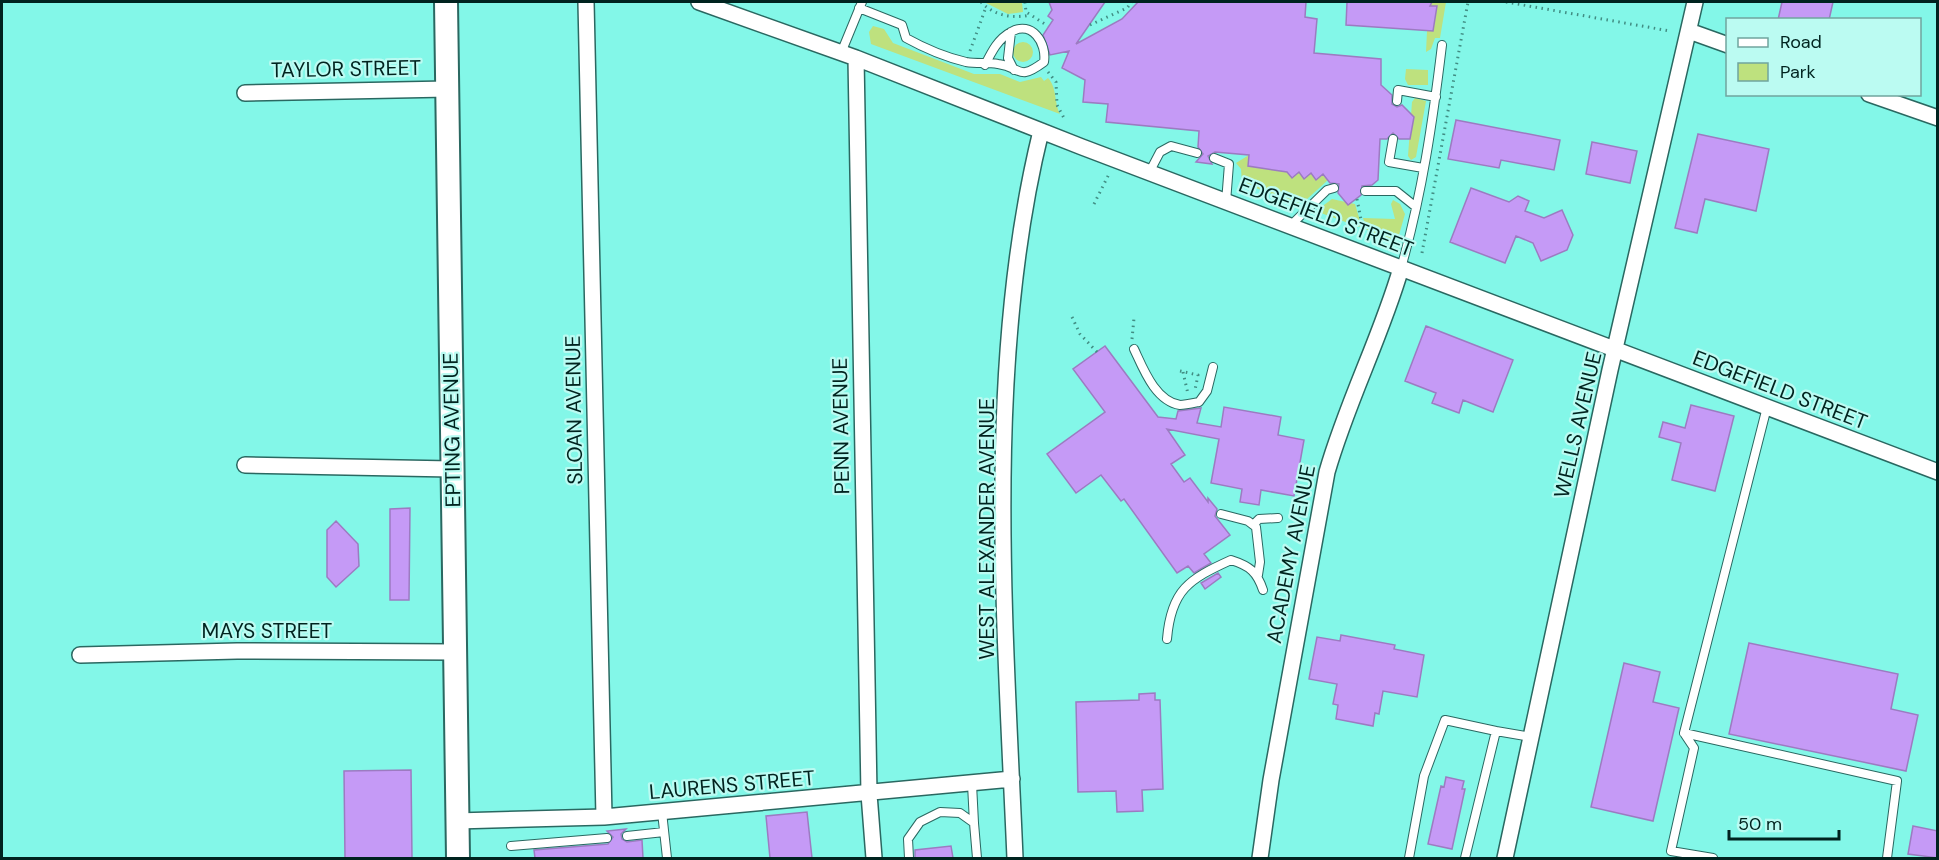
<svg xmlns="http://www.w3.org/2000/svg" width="1939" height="860" font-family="'DM Sans',sans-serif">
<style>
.green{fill:#bee17e}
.building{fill:#c59af6;stroke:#9c7bc1;stroke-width:1.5}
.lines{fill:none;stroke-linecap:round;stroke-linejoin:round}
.lane-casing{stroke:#2a6861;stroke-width:10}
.street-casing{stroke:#2a6861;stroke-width:18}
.secondary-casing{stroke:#2a6861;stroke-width:26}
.path{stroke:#418d83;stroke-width:3;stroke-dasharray:1.5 4.5;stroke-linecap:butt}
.lane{stroke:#fff;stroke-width:8}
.street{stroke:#fff;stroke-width:15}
.secondary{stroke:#fff;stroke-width:22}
.labels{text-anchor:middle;stroke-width:4.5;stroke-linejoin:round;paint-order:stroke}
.street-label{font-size:21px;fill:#00231f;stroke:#bbfbf2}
</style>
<rect width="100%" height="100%" fill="#83f7e8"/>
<!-- green -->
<path class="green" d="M984 2H1022L1023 12 1008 14Z
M1432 2H1446L1440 38H1435L1431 49 1426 52 1427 31H1433L1437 7 1430 6Z
M873 26 884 29 893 43 974 74H1000L1020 82 1041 77 1044 81 1048 78C1057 87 1054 103 1060 114L871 44 869 32Z
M1013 52a10 10 0 1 1 20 0a10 10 0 1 1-20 0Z
M1406 69 1428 70V85H1408L1405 79Z
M1415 98 1426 101 1416 157 1411 160 1408 156 1412 102Z
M1249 155 1287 172 1292 178 1299 172 1304 179 1311 173 1316 180 1323 174 1328 180 1306 200 1297 203 1242 183 1241 169 1236 163Z
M1332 199 1355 204 1361 224 1359 227 1321 213 1324 205Z
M1393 200 1400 204 1405 214 1399 235 1394 241 1367 230 1363 218 1395 219 1391 204Z"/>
<!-- building -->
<path class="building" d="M1049 2H1105L1076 44 1122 19 1138 2H1306L1305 17 1317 19 1314 53 1381 59V85L1392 95V104L1397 107 1402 105 1414 117 1410 139H1399L1393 133 1387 139H1380L1378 180 1372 185 1362 186 1361 195 1348 205 1338 193 1339 184 1330 183 1323 174 1316 180 1311 173 1304 179 1299 172 1292 178 1287 172 1248 166 1249 155 1215 152 1208 156 1212 164 1196 162 1203 154 1198 147 1199 131 1106 122 1108 104 1083 102 1085 80 1062 68 1069 51 1050 55 1043 35 1053 20 1048 16 1052 10Z
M1347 2H1432L1430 6H1437L1433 31 1346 25Z
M1782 2H1833L1829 20H1778Z
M1456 120 1560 140 1554 170 1501 160 1499 168 1448 159Z
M1698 134 1769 149 1756 211 1705 199 1697 233 1675 228Z
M1592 142 1637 151 1630 183 1586 174Z
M1471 188 1509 202 1518 196 1529 201 1525 211 1544 218 1562 210 1573 235 1567 250 1541 261 1533 243 1516 236 1505 263 1450 242Z
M1426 326 1513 360 1493 412 1463 400 1459 413 1432 403 1436 393 1405 381Z
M1105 346 1158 417 1176 419 1178 411 1201 408 1197 423 1221 427 1224 407 1281 417 1278 435 1304 440 1294 496 1261 490 1259 505 1240 502 1242 489 1211 483 1219 439 1167 429 1185 455 1171 464 1184 482 1190 478 1208 502V498L1217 509 1215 516 1230 535 1204 554 1211 563 1194 573 1188 566 1177 573 1124 499 1121 501 1101 475 1076 493 1047 454 1105 412 1073 369Z
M1691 405 1734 416 1715 491 1672 480 1681 443 1659 437 1663 422 1685 428Z
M410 508 409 600H390V509Z
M336 521 358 544 359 566 336 587 327 577V530Z
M1218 573 1221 577 1205 589 1201 583Z
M1341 635 1395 645 1394 649 1424 655 1417 697 1383 691 1379 714 1375 713 1373 726 1336 719 1338 705 1333 704 1337 684 1309 679 1317 637 1340 641Z
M1749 643 1898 674 1891 709 1918 715 1906 771 1729 734Z
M1624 663 1660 672 1653 702 1679 708 1653 821 1591 807Z
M1155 693V700H1160L1163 789 1142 790 1143 811 1117 812 1116 791 1078 792 1076 702 1139 700V694Z
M411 770 412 858H345L344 771Z
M1446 777 1464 781 1462 789H1465L1452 849 1428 844 1441 786 1444 787Z
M807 812 812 858H770L766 816Z
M1913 826 1938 831V858L1908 854Z
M626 829 621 834 622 839 627 842 642 840 643 858H535L534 850 608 844 613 837 607 831Z
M951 846 953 858H915V850Z"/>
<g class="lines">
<!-- lane casing -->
<g class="lane-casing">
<path id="lane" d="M859 8 902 25 906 38C924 48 945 57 966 62 977 64 988 62 998 64 1022 67 1017 82 1044 62 1047 43 1032 20 1011 32 998 39 992 51 985 65
M1011 32 1008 58 1014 70
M841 53 862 2
M1397 101 1398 90 1436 97
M1393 139 1389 162 1423 168
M1214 158 1229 164 1226 202
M1149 173 1160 152 1171 146 1197 153
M1365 191H1396L1416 207
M1290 226 1327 190 1334 188
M1401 268C1422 195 1433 120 1442 45
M1134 349C1143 368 1155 401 1180 405 1185 405 1194 403 1199 402L1207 391 1213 367
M1221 514 1248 521 1256 527 1260 562 1258 575
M1253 525 1259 519 1278 518
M1167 639C1171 590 1189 579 1231 560 1250 566 1257 572 1263 590
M1496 731 1531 737
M1684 733 1897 781 1887 858
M972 784 974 823
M662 812 667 858
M627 836 664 832
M511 846 607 838
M909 858 908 839 920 822 940 812 960 813 974 823 977 858
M1409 858 1424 776 1445 720 1496 731 1465 858
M1713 858 1671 851 1694 748 1684 733 1767 407"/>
</g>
<!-- street casing -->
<g class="street-casing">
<path id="street" d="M586 2 604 817
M699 2 856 58 1082 147 1938 472
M1689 31 1728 45
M856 58 869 794 874 858
M245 93 448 89
M1869 94 1938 118
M245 465 452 469
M80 655 237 651 455 652
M456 821 604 817 1012 779
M1015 858C1005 622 984 362 1041 131
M1260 858 1271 780 1327 472C1347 402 1381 337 1401 268
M1505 858 1610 370 1695 2"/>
</g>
<!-- secondary casing -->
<g class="secondary-casing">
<path id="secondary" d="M446 2 458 858"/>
</g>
<!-- path -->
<path class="path" d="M981 2C993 15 1012 19 1030 15
M1025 2 1026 12 1048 26
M1506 2 1670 31
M1090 25 1127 8 1132 2
M970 51 986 7
M1048 72 1056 82 1057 105 1065 120
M1357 199 1363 230
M1094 204 1109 174
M1422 253 1468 2
M1072 317 1080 334 1097 352
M1132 339 1134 318
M1180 371 1198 375 1195 390
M1183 372 1188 394"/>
<!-- lane -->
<use href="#lane" class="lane"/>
<!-- street -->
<use href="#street" class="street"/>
<!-- secondary -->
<use href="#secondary" class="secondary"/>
</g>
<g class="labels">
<!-- street labels -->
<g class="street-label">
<text transform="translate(346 69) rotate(-1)" y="7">TAYLOR STREET</text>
<text transform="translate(1326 217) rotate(21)" y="7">EDGEFIELD STREET</text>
<text transform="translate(1780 390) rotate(21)" y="7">EDGEFIELD STREET</text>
<text transform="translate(574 410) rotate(-91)" y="7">SLOAN AVENUE</text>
<text transform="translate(1578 425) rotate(-77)" y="7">WELLS AVENUE</text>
<text transform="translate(841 426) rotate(-91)" y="7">PENN AVENUE</text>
<text transform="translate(452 430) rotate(-91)" y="7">EPTING AVENUE</text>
<text transform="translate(987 529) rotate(-90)" y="7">WEST ALEXANDER AVENUE</text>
<text transform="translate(1291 554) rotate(-79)" y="7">ACADEMY AVENUE</text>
<text x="267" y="638">MAYS STREET</text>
<text transform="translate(732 785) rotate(-5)" y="7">LAURENS STREET</text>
</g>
</g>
<!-- border -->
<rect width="1939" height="860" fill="none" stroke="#00231f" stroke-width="6"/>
<!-- legend -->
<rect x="1726" y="18" width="195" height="78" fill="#bbfbf2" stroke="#70a59e" stroke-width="1.5"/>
<rect x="1738" y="38" width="30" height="9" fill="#ffffff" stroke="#70a59e" stroke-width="1.5"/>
<text x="1780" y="48" font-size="18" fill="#00231f">Road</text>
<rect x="1738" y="63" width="30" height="18" fill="#bee17e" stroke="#70a59e" stroke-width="1.5"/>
<text x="1780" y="78" font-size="18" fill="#00231f">Park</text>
<!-- scale -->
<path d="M1729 830v9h110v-9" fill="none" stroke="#00231f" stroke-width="3"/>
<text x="1738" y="830" font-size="18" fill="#00231f" stroke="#bbfbf2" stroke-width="4.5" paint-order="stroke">50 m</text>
</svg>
